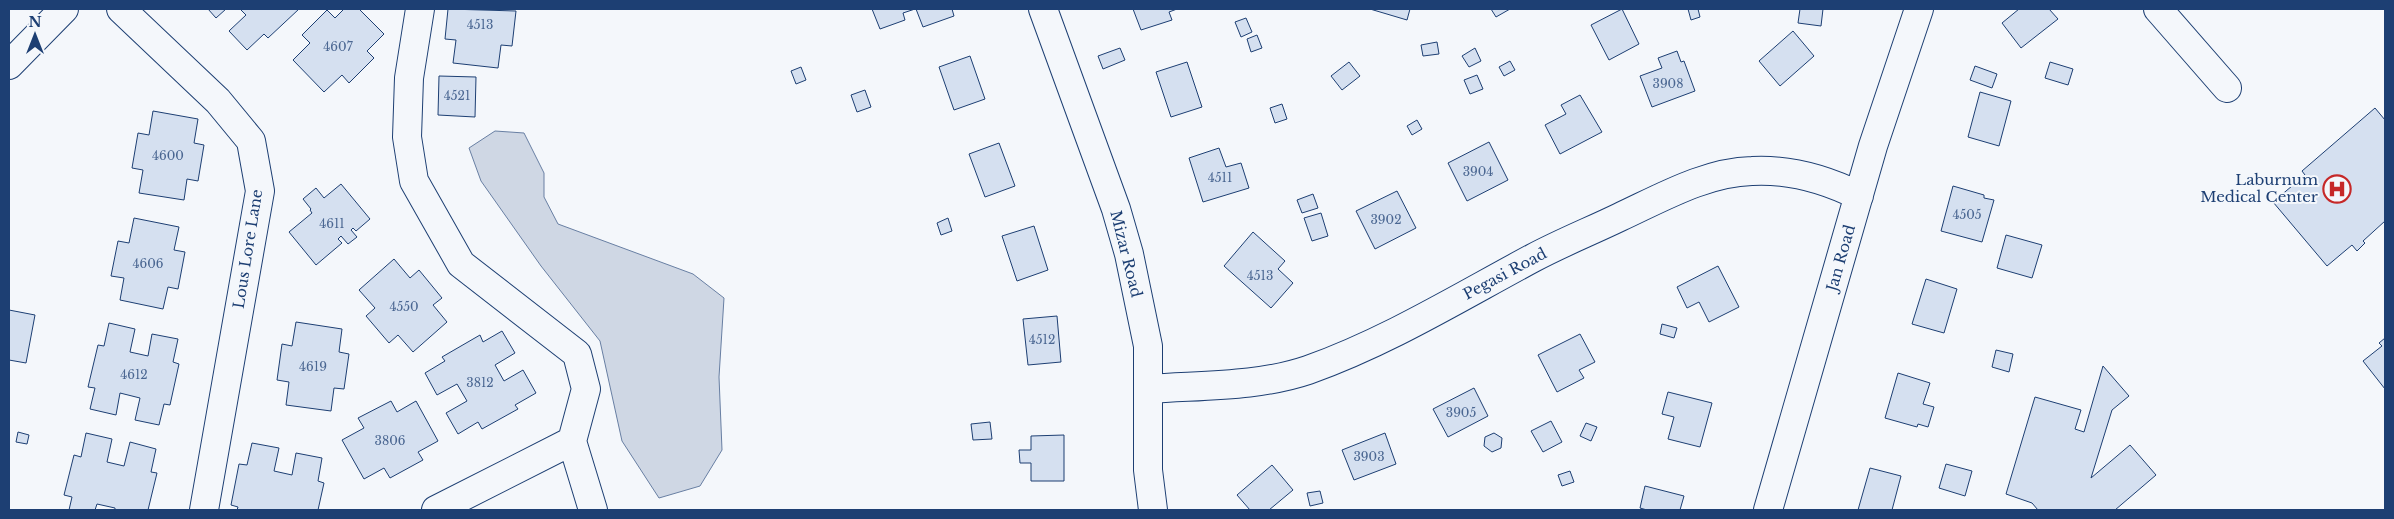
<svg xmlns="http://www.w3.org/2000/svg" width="2394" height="519" font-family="'Libre Baskerville',serif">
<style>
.water{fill:#cfd7e4;stroke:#687fa3}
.building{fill:#d5e0f0;stroke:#1d3f73}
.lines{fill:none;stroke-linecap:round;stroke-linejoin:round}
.minor-casing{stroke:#1d3f73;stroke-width:30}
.minor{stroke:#f4f7fb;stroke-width:28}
.labels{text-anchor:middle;stroke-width:4;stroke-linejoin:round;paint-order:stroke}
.number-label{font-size:12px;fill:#4b6792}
.poi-label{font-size:15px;fill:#1d3f73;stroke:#f4f7fb;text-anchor:end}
.street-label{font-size:15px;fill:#1d3f73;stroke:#f4f7fb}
</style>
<rect width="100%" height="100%" fill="#f4f7fb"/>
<!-- water -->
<path class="water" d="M495 131 524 133 544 173V197L558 224 693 274 724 298 719 377 722 450 700 486 659 498 622 441 600 341 541 266 481 181 469 148Z"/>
<!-- building -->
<path class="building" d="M208 9H226L216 18Z
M240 9H299L268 38 264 34 247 50 229 31 246 15Z
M344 9H359L384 34 367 51 374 58 349 83 342 75 324 92 293 60 310 43 302 35 327 10 335 18Z
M448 9 516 11 512 46 501 45 498 68 453 63 456 40 445 39Z
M872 9H915L903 13 905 20 880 29Z
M916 9H952L954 16 923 27Z
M1133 9H1177L1169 12 1172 20 1141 30Z
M1370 9H1410L1407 20Z
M1491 9H1510L1496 17Z
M1622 9 1639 44 1609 60 1591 25Z
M1688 9H1698L1700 17 1691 20Z
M1800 9H1823L1821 26 1798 23Z
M2019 9H2049L2058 19 2021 48 2002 23Z
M1246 18 1252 32 1241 37 1235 22Z
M1793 31 1814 56 1780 86 1759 61Z
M1257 35 1262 48 1251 52 1247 39Z
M1437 42 1439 54 1423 56 1421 45Z
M1120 48 1125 60 1103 69 1098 56Z
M1475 48 1481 61 1469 67 1462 56Z
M1677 51 1681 62 1684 61 1695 91 1652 107 1640 76 1662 68 1658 58Z
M970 56 985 99 954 110 939 67Z
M1510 61 1515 70 1504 76 1499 67Z
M1187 62 1202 107 1171 117 1156 72Z
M1349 62 1360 76 1342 90 1331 76Z
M2050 62 2073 69 2068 85 2045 78Z
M1975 66 1997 74 1992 88 1970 80Z
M801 67 806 80 796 84 791 71Z
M1477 75 1483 89 1470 94 1464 80Z
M439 76 476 77 475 117 438 115Z
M865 90 871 107 857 112 851 95Z
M1980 92 2011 101 1999 146 1968 137Z
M1580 95 1602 132 1560 154 1545 125 1566 114 1561 105Z
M1282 104 1287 119 1275 123 1270 108Z
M2375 108 2385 120V221L2363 241 2365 243 2357 251 2352 245 2327 266 2273 202 2305 175 2302 171Z
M153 111 198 119 194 143 204 145 198 181 187 179 184 200 139 193 143 170 132 168 138 133 149 135Z
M1417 120 1422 129 1412 135 1407 126Z
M1489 142 1508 180 1467 201 1448 163Z
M999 143 1015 186 985 197 969 154Z
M1219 148 1226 167 1241 163 1249 188 1203 202 1189 158Z
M341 184 370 219 356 231 353 228 351 230 357 237 348 244 341 236 338 239 342 243 316 265 289 232 312 213 310 210 311 209 303 199 316 188 324 198Z
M1953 186 1984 195V198L1994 200 1982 242 1941 231Z
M1397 191 1416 228 1375 249 1356 211Z
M1313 194 1318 208 1302 213 1297 200Z
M1321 213 1328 236 1312 241 1304 218Z
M134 218 179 227 174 250 185 252 178 289 168 287 163 309 120 300 124 278 111 276 118 241 129 243Z
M948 218 952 231 941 235 937 223Z
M1034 226 1048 270 1017 281 1002 236Z
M1253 232 1285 261 1278 269 1293 283 1271 308 1224 266Z
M2006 235 2042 245 2032 278 1997 268Z
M394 259 410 278 419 270 442 298 433 305 447 322 413 352 398 335 389 343 366 316 375 308 359 290Z
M1718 266 1739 307 1709 322 1699 302 1687 308 1677 287Z
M1926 279 1957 289 1944 333 1912 324Z
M9 310 35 315 26 363 9 360Z
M1057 316 1061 362 1028 365 1023 319Z
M296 322 342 329 339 352 349 354 344 389 334 388 331 411 286 405 289 382 277 380 282 344 292 346Z
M109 323 135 329 130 352 148 356 152 334 178 339 173 362 179 364 170 405 164 404 159 425 135 420 140 398 120 393 116 415 90 409 95 388 88 387 98 345 104 346Z
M1662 324 1677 328 1674 338 1660 334Z
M502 331 515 353 495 365 504 381 523 370 536 393 515 405 518 409 482 429 478 422 458 434 446 413 467 401 457 384 437 395 425 373 445 361 442 357 480 335 483 342Z
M1580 334 1595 362 1579 370 1584 378 1557 392 1538 355Z
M2385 338V389L2363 361 2382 346 2379 343Z
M1996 350 2013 354 2009 372 1992 367Z
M2103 366 2129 396 2112 410 2091 478 2130 445 2156 475 2115 510H2038L2032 503 2006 494 2035 397 2081 410 2075 429 2084 432Z
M1898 373 1930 383 1923 404 1934 407 1928 427 1918 424 1917 427 1885 418Z
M1474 388 1488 416 1448 437 1433 409Z
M1668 392 1712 403 1700 447 1668 439 1674 417 1662 414Z
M391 401 397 412 416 401 438 441 418 452 423 460 390 478 384 468 364 479 342 440 364 428 358 418Z
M1551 421 1562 442 1543 452 1531 431Z
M990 422 992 439 973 440 971 424Z
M1586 423 1597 427 1591 441 1580 436Z
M18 432 29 435 27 444 16 442Z
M86 433 112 439 107 462 124 466 130 442 156 449 151 472 157 473 148 510H115V508L97 504 95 510H69L72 497 64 495 74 455 81 457Z
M1385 433 1396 464 1354 480 1342 450Z
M1494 433 1502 438 1501 448 1492 452 1484 446 1485 437Z
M1064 435V481H1031V463H1020L1019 450H1031V436Z
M252 443 279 448 274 471 292 475 296 453 322 458 318 481 324 483 318 510H237L238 507 231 505 239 464 247 465Z
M1946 464 1972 471 1965 496 1939 488Z
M1272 465 1293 490 1269 510H1250L1237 495Z
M1870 468 1901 476 1892 510H1858Z
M1570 471 1574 482 1562 486 1558 475Z
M1645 486 1684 496 1680 510H1647L1640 508Z
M1320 491 1323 503 1310 506 1307 493Z"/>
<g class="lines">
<!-- minor casing -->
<g class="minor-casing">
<path id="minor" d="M121 9 218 101 251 141 260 191 204 510
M420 9 409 78 407 137 414 181 461 264 577 354 586 389 572 441 593 510
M1043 9 1116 209 1129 254 1148 346V470L1153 510
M2158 9 2227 88
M9 65 64 9
M1149 389C1201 385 1258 387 1308 370 1387 342 1460 297 1533 258 1561 243 1591 231 1620 217 1661 198 1706 172 1752 171 1790 169 1825 179 1859 196
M436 510 572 441
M1768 510 1873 146 1919 9"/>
</g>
<!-- minor -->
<use href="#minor" class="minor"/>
</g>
<!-- icons -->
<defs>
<g id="hospital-ring" transform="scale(1.4375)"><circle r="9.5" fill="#f4f7fb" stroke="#c62828" stroke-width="1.5"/><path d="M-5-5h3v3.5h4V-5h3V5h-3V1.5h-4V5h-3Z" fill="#c62828"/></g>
</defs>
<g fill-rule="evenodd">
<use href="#hospital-ring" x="2337" y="189"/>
</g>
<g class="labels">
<!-- number labels -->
<g class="number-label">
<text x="480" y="29">4513</text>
<text x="338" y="51">4607</text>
<text x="1668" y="88">3908</text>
<text x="457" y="100">4521</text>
<text x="168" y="160">4600</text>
<text x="1478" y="176">3904</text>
<text x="1220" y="182">4511</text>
<text x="1967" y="219">4505</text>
<text x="1386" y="224">3902</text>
<text x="332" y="228">4611</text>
<text x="148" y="268">4606</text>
<text x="1260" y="280">4513</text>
<text x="404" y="311">4550</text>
<text x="1042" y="344">4512</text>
<text x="313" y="371">4619</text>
<text x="134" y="379">4612</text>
<text x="480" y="387">3812</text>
<text x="1461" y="417">3905</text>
<text x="390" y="445">3806</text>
<text x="1369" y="461">3903</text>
</g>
<!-- poi labels -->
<g class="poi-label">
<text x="2318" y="185">Laburnum<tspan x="2318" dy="17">Medical Center</tspan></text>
</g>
<!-- street labels -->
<g class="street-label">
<text transform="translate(248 249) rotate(-81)" y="5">Lous Lore Lane</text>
<text transform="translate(1126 254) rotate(76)" y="5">Mizar Road</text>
<text transform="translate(1841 258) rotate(-74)" y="5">Jan Road</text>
<text transform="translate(1505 274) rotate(-28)" y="5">Pegasi Road</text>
</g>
</g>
<!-- border -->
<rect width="2394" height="519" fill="none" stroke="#1d3f73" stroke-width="20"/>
<!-- north arrow -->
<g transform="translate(35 35)" stroke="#f4f7fb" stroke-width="4" paint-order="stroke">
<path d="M0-4L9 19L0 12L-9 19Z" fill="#1d3f73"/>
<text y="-8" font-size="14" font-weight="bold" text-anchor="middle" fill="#1d3f73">N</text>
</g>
</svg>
